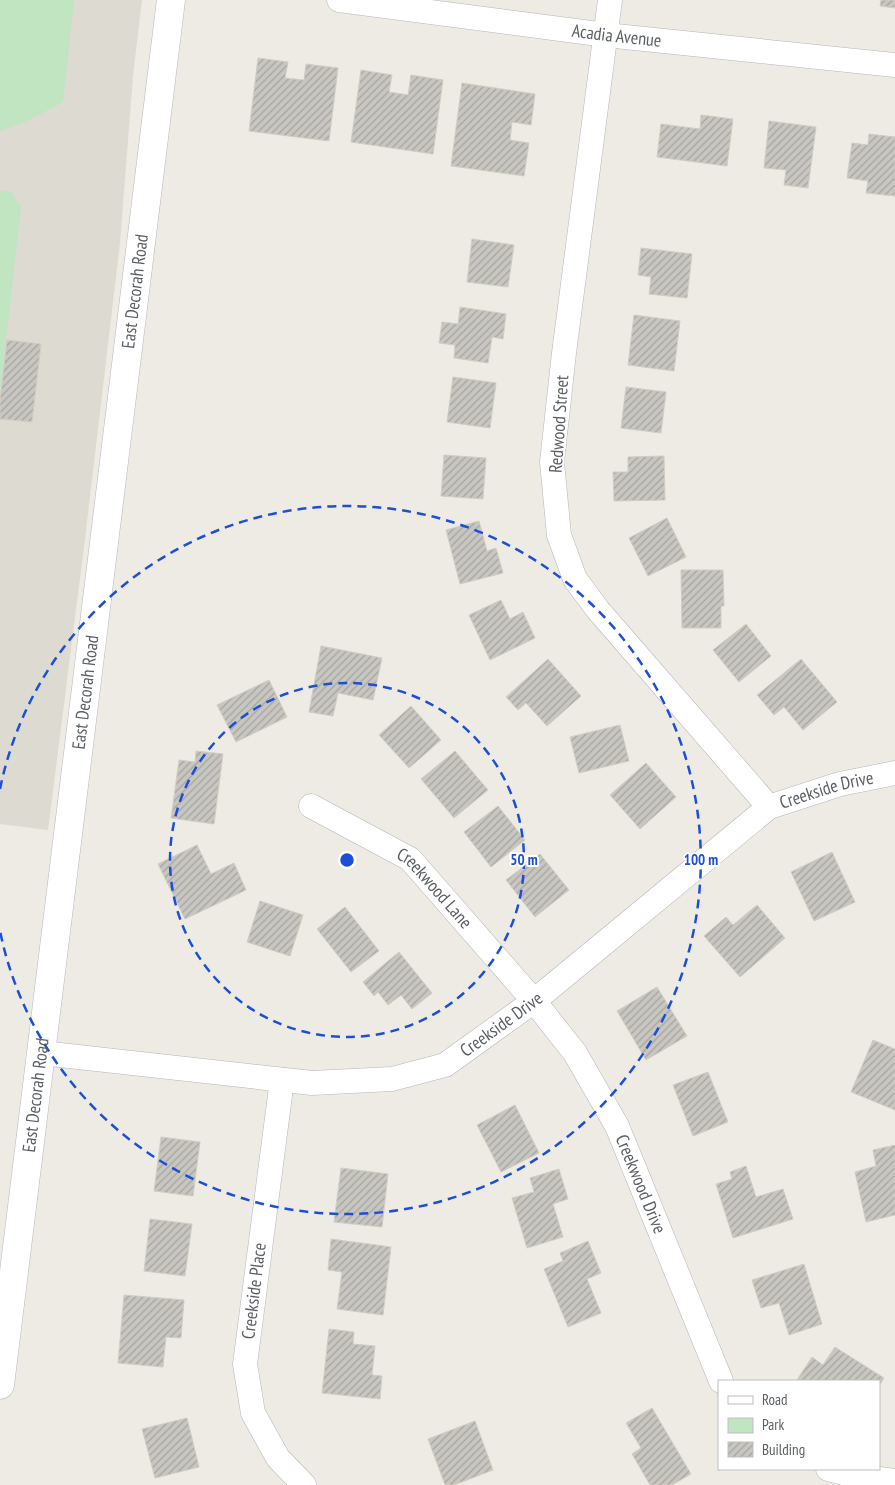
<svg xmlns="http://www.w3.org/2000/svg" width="895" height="1485" font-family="'PT Sans Narrow',sans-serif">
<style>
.education{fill:#dddad2}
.park{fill:#c1e4c1}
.building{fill:url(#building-hatch);stroke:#d2cdc2}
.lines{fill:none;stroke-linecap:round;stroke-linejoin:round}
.street-casing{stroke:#b4b6ba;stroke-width:25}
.secondary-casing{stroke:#b5b8bd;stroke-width:29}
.street{stroke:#fff;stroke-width:24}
.secondary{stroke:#fff;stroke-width:28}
.ring{fill:none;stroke:#1d4ed8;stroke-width:2.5;stroke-dasharray:9 6}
.labels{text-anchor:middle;stroke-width:4;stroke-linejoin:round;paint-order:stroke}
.street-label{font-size:18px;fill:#5b5f63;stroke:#fff}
.centre{fill:#1d4ed8;stroke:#fff;stroke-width:2.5}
.ring-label{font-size:15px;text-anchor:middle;font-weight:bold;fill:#1d4ed8;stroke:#fff;stroke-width:4;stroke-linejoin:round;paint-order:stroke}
</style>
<defs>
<pattern id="building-hatch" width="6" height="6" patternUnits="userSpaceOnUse" patternTransform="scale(1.25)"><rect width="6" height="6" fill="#c8c6c0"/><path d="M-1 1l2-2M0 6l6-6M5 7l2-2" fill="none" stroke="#a5a4a0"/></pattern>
</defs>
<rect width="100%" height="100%" fill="#edebe3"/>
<!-- education -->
<path class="education" d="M0 0H142L133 76 120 243 85 539 48 830 0 824Z"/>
<!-- park -->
<path class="park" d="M0 0H74L63 102 29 120 0 131Z
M0 191 11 192 21 207 0 394Z"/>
<!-- building -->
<path class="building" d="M881 0H895V8L880 6Z
M258 58 288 62 285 78 304 80 306 64 338 68 329 141 249 131Z
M361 70 392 75 389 92 408 95 411 75 443 80 433 154 351 142Z
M462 83 535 94 531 125 512 122 510 140 529 143 524 176 451 166Z
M701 115 733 119 727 166 657 157 661 124 700 129Z
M769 121 816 127 808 188 784 185 786 170 764 168Z
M869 134 895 137V196L866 193 868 181 847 178 852 143 868 145Z
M472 239 514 245 508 287 467 282Z
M641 248 692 254 687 298 649 294 651 277 638 275Z
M460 307 506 314 503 339 492 337 488 363 454 358 455 345 439 343 442 322 458 324Z
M634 315 680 321 674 371 628 365Z
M7 340 41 344 32 422 0 419V399Z
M453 377 496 383 490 428 447 422Z
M626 387 666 392 661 433 621 428Z
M444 455 486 458 483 499 441 496Z
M664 456 665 500 614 501 613 472H628V457Z
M667 518 686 557 648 576 629 538Z
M479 521 487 551 496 548 503 573 460 584 446 530Z
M681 570H723L724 606H721V628H682Z
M501 600 510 619 523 612 535 638 490 660 469 615Z
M746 624 771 656 739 682 713 650Z
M321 646 382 658 373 700 338 693 333 716 309 712Z
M548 659 581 696 547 726 526 703 518 710 506 697Z
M801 659 837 702 803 730 784 707 774 715 757 695Z
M269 680 287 717 236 742 217 705Z
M411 706 441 740 409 768 379 735Z
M620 725 629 761 579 773 570 737Z
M196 751 223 754 214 824 171 818 179 760 195 762Z
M455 751 488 790 454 818 421 779Z
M646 763 676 797 640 829 610 795Z
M498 806 525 840 491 867 464 832Z
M197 845 211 874 234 863 246 890 185 919 158 864Z
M832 852 855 902 814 921 791 872Z
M540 854 569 890 535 917 506 880Z
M260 901 303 915 290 956 247 942Z
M757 905 785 938 740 977 704 936 726 917 733 925Z
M345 907 379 951 351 972 317 929Z
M399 952 432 993 412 1009 401 995 388 1005 378 992 374 996 363 982Z
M657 987 687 1036 646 1060 617 1011Z
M873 1040 895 1049V1110L851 1092Z
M708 1072 728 1122 693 1136 673 1085Z
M515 1105 539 1153 501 1172 477 1125Z
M161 1137 200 1142 193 1196 154 1191Z
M895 1145V1215L866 1222 855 1172 876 1166 873 1150Z
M746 1166 756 1197 783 1189 793 1219 733 1238 716 1184 732 1179 730 1172Z
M341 1168 388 1174 382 1227 334 1222Z
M559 1169 568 1199 553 1204 563 1237 527 1248 512 1198 534 1192 530 1178Z
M150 1219 192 1224 185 1276 144 1271Z
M331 1239 391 1247 383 1315 337 1309 342 1272 328 1270Z
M588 1241 601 1273 587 1279 601 1313 568 1327 544 1269 563 1261 560 1253Z
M804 1264 822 1324 789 1335 779 1303 761 1308 752 1280Z
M124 1295 184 1300 181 1338 166 1337 163 1367 118 1363Z
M329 1329 354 1332 353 1344 375 1346 372 1375 382 1376 380 1399 322 1393Z
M835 1347 884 1378 879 1386V1381H799L797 1380 812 1357 823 1365Z
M652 1408 691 1474 672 1485H650L632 1454 641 1448 626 1423Z
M187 1418 199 1467 155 1478 142 1429Z
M475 1421 493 1470 454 1485H445L428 1439Z"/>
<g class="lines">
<!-- street casing -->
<g class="street-casing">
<g id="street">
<path id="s1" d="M339 0 606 35 895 65"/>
<path d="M610 0 564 353 552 462 559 535 575 579 598 610 769 807"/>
<path id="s2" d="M311 806 410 859 534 1001 575 1053 617 1126 721 1381"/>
<path id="s3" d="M42 1053 312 1083 392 1079 445 1065 534 1001 769 807 840 784 895 773"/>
<path d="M282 1080 245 1364 253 1413 278 1458 304 1485"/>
<path d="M828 1469 851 1475 895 1481"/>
</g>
</g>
<!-- secondary casing -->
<g class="secondary-casing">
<g id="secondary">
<path id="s4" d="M0 1385 171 0"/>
</g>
</g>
<!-- street -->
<use href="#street" class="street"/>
<!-- secondary -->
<use href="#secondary" class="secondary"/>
</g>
<!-- distance rings -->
<g class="ring">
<circle cx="347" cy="860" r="177"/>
<path d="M0 789A354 354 0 1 1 0 931"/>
</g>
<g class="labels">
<!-- street labels -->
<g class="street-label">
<text dy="6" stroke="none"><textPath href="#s1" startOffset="280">Acadia Avenue</textPath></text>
<text dy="6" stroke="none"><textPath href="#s4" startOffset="1102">East Decorah Road</textPath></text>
<text transform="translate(559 424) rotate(-86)" y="6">Redwood Street</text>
<text dy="6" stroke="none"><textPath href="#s4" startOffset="698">East Decorah Road</textPath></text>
<text dy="6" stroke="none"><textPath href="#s3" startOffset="881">Creekside Drive</textPath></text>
<text dy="6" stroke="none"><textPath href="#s2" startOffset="150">Creekwood Lane</textPath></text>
<text dy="6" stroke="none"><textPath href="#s3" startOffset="476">Creekside Drive</textPath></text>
<text dy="6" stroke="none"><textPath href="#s4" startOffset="292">East Decorah Road</textPath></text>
<text dy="6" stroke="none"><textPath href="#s2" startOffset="514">Creekwood Drive</textPath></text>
<text transform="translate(254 1291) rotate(-83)" y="6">Creekside Place</text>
</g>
</g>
<circle cx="347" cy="860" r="8" class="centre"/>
<g class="ring-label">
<text x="524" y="865">50 m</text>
<text x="701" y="865">100 m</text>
</g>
<!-- legend -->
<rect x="718" y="1380" width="162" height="90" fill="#ffffff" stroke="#bdbfc1"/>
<rect x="728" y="1396" width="25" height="8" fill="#ffffff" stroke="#bdbfc1"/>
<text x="762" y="1405" font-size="15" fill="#5b5f63">Road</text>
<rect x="728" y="1418" width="25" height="15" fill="#c1e4c1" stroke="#bdbfc1"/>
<text x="762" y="1430" font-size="15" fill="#5b5f63">Park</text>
<rect x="728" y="1442" width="25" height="15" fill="url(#building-hatch)" stroke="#bdbfc1"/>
<text x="762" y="1455" font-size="15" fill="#5b5f63">Building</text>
</svg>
